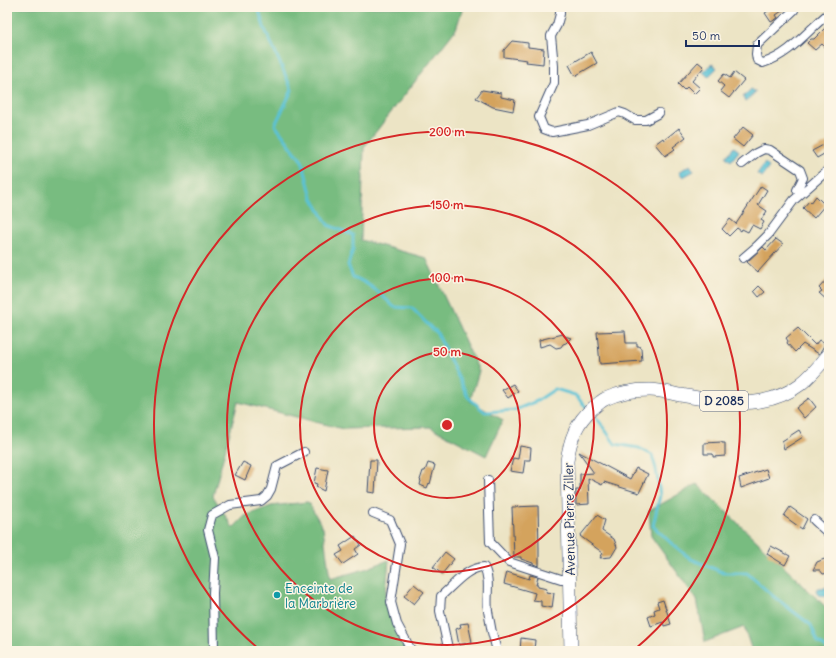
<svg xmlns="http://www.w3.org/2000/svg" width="836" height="658" font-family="Delius,sans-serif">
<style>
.forest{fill:#78bc80;stroke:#4a766f}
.water{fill:#5ac2d6;stroke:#3a789a}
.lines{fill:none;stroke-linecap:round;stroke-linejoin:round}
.stream{stroke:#5ac2d6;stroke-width:3}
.building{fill:#d4a35d}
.street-casing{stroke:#3a4a6d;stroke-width:10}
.primary-casing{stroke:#3a4a6d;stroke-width:14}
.street{stroke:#fff;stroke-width:8}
.primary{stroke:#fff;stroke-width:13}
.ring{fill:none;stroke:#d62828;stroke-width:2}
.culture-dot{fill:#0f9aa8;stroke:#fcf5e5;stroke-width:1.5}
.labels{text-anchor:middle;stroke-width:3;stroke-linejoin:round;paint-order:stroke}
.shield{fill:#fcf5e5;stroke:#5e6a86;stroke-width:1}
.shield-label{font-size:12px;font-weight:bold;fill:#1b2f5e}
.street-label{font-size:13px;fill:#1b2f5e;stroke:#fcf5e5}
.culture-label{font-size:13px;fill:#0d838f;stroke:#fcf5e5;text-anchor:start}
.centre{fill:#d62828;stroke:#fcf5e5;stroke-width:2}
.ring-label{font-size:12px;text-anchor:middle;font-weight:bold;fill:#d62828;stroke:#fcf5e5;stroke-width:3;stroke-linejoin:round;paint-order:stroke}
</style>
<rect width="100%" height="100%" fill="#fcf5e5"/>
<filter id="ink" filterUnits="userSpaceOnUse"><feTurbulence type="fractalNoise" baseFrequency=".025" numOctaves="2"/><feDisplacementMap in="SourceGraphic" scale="8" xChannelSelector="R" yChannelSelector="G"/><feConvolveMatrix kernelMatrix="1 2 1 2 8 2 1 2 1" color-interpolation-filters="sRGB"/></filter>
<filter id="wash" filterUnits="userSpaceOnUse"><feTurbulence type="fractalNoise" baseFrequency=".012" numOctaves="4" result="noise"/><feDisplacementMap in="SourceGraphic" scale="16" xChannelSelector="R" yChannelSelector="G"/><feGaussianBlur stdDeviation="0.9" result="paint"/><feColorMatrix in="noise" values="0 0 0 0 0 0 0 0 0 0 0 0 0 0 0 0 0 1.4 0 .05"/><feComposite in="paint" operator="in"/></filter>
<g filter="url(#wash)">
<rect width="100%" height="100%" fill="#ece4c5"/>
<!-- forest -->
<path class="forest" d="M7 7H463L456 29 364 147 361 240 426 258 479 371 470 401 503 420 486 456 430 427 343 429 238 402 213 496 233 528 245 516 271 506 308 502 323 528 330 579 365 569 389 560 385 602 397 632 410 651H7Z
M697 484 829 610V651H752L744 627 705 642 697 600 651 536 649 511Z"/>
<!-- water -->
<path class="water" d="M712 64 717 68 708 77 703 72Z
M751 89 756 92 745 102 743 97Z
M734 147 739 151 731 161 726 157Z
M765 163 769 167 762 177 757 174Z
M690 165 694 171 683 177 679 172Z
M829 587V596C823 597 818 596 816 590L819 588Z"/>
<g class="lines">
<!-- stream -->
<path class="stream" d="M258 7 264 27 292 90 275 125 302 161 312 197 328 225 353 235V249L348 265 353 277C369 283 381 294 394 307L412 308 433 330 436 331 468 397 485 412 515 410 537 401 555 389 575 395 588 409
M592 413 599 421 615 444 639 448 652 455 656 469 660 495 653 526 671 543 691 559 724 573H747L773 596 811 625 818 642 829 650"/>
</g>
<g id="blocks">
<!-- building -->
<path class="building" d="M774 7H788L776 15 778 18 771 22 765 13Z
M829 24V51L822 44 815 50 807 43 811 39H814Z
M512 41 528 43V47L544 49 543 64 526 62 527 60 504 57V50Z
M591 52 597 63 575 76 569 65Z
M698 62 704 67 692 81 700 88 694 94 687 87 684 90 678 84Z
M734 72 744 80 729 98 720 91 724 86 718 81 724 74 730 78Z
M482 90 501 93V97L515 100 513 111 493 107 476 98Z
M743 127 753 135 743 147 733 139Z
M679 128 686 137 673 147 675 149 665 156 655 144 663 138 664 140Z
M829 142V151L817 158 812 151Z
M761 186 767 190 758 205 767 211 761 220 764 222 760 229 752 225 748 232 742 229 741 231 737 228 729 236 722 229 730 219 736 224Z
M816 196 825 205 814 218 803 208 809 201 811 203Z
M776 239 783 244 758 272 747 262 763 247 766 250Z
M829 277V302L819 293 822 291 819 288Z
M759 286 765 292 759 297 754 291Z
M798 328 815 345 819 340 825 344 819 354 803 344 795 352 787 343 788 341 786 338Z
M625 331 626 343H637V346H639L640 348H641L642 361 600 364 597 332Z
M563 334 564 336 571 338 566 343 563 344 561 347 556 348 550 344 540 347 539 340Z
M513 384 518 391 508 398 502 390Z
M809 398 816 407 804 418 796 408Z
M799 430 803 437 784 449 782 441Z
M722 442V443H725V456L713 457V454H704V443Z
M520 446 531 448 530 460H525L523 473 510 471 513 458 518 459Z
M579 452 630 479 636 468 648 474 639 493 604 482 602 485 588 478 589 504 576 505V490H580V474L594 473Z
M370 460H377L375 493 368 492Z
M243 462 251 466 245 480 235 475Z
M428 463 435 465 430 484 429 483 427 488 420 485 421 481 420 480 423 471H425Z
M317 468 328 470 324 491 316 487 317 484 314 483Z
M766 469 769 478 741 488 739 478Z
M538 506 539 548V566L533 564V563L521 559V557H514L512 507Z
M790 507 807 519 802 529 784 516Z
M597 515 605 520 602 531 614 539 617 547 611 557 600 558 603 553 580 536Z
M355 536 361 545 355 549 358 554 343 564 336 555 343 551 340 546Z
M771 546 790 556 785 565 767 554Z
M445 552 454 559 442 574 433 567Z
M827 558 829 563V573L823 574 820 570H813L817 562Z
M507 572 529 579 530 575 538 577 536 585H538V587L547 589 546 592 554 593 552 608 541 606V601L533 600 535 593 504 584Z
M414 584 424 592 414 604 404 596Z
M663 600 671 624 664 626 663 622 651 626 648 617 655 614 654 610 659 608 657 602Z
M468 623 472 642 459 645 456 629 461 627 460 624Z
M521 638 535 640 534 651H520Z"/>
</g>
</g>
<g filter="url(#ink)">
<use href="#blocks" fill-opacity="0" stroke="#3a4a6d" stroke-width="1"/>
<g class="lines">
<!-- street casing -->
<g class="street-casing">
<path id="street" d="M560 7V14L557 25 551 36 554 66V83L539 117 544 129 552 132 588 125 619 112 625 114 635 120H646L659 113
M794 10 757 45 756 54 757 60 763 63C790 55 808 30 829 13
M742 164 756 153 764 149 770 150 800 170 803 178 797 190 800 194
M743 258 757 246 768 235 794 200 829 169
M488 480 490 542 509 562 561 579H569
M373 513 390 520 400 544 391 602 397 624 411 650 413 651
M814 520 829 534
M214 651 213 593 215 558 208 530 212 515 230 505 261 501 267 496 271 489 277 466 304 452
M447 651 448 648 440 611 441 596C453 586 467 567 484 567 491 580 486 597 488 611 490 625 493 638 497 651"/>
</g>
<!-- primary casing -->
<g class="primary-casing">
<path id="primary" d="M571 651 567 461C570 440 576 422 593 408 597 405 601 401 605 399 618 393 635 390 650 390 659 390 670 393 680 395 705 399 736 406 761 401 794 395 809 379 829 354"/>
</g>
<!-- street -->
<use href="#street" class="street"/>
<!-- primary -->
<use href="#primary" class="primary"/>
</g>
</g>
<!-- distance rings -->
<g class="ring">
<circle cx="447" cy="425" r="73"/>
<circle cx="447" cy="425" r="147"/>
<circle cx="447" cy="425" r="220"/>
<path d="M259 649A293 293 0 1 1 635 649"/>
</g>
<!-- markers -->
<circle class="culture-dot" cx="277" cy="595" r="4"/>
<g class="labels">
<!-- shield labels -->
<rect class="shield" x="700" y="391" width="48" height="20" rx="3"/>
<g class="shield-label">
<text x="724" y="405">D 2085</text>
</g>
<!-- street labels -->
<g class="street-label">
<text transform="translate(569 519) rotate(-91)" y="5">Avenue Pierre Ziller</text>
</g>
<!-- culture labels -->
<g class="culture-label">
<text x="285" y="593">Enceinte de<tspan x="285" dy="15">la Marbrière</tspan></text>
</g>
</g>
<circle cx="447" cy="425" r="6" class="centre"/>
<g class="ring-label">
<text x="447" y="136">200 m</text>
<text x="447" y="209">150 m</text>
<text x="447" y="282">100 m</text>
<text x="447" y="356">50 m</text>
</g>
<!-- margin -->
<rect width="836" height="658" fill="none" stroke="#fcf5e5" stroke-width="24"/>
<!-- scale -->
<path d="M686 40v6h73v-6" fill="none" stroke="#1b2f5e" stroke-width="2"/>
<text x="692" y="40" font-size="12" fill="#1b2f5e" stroke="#fcf5e5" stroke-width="3" paint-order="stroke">50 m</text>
</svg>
